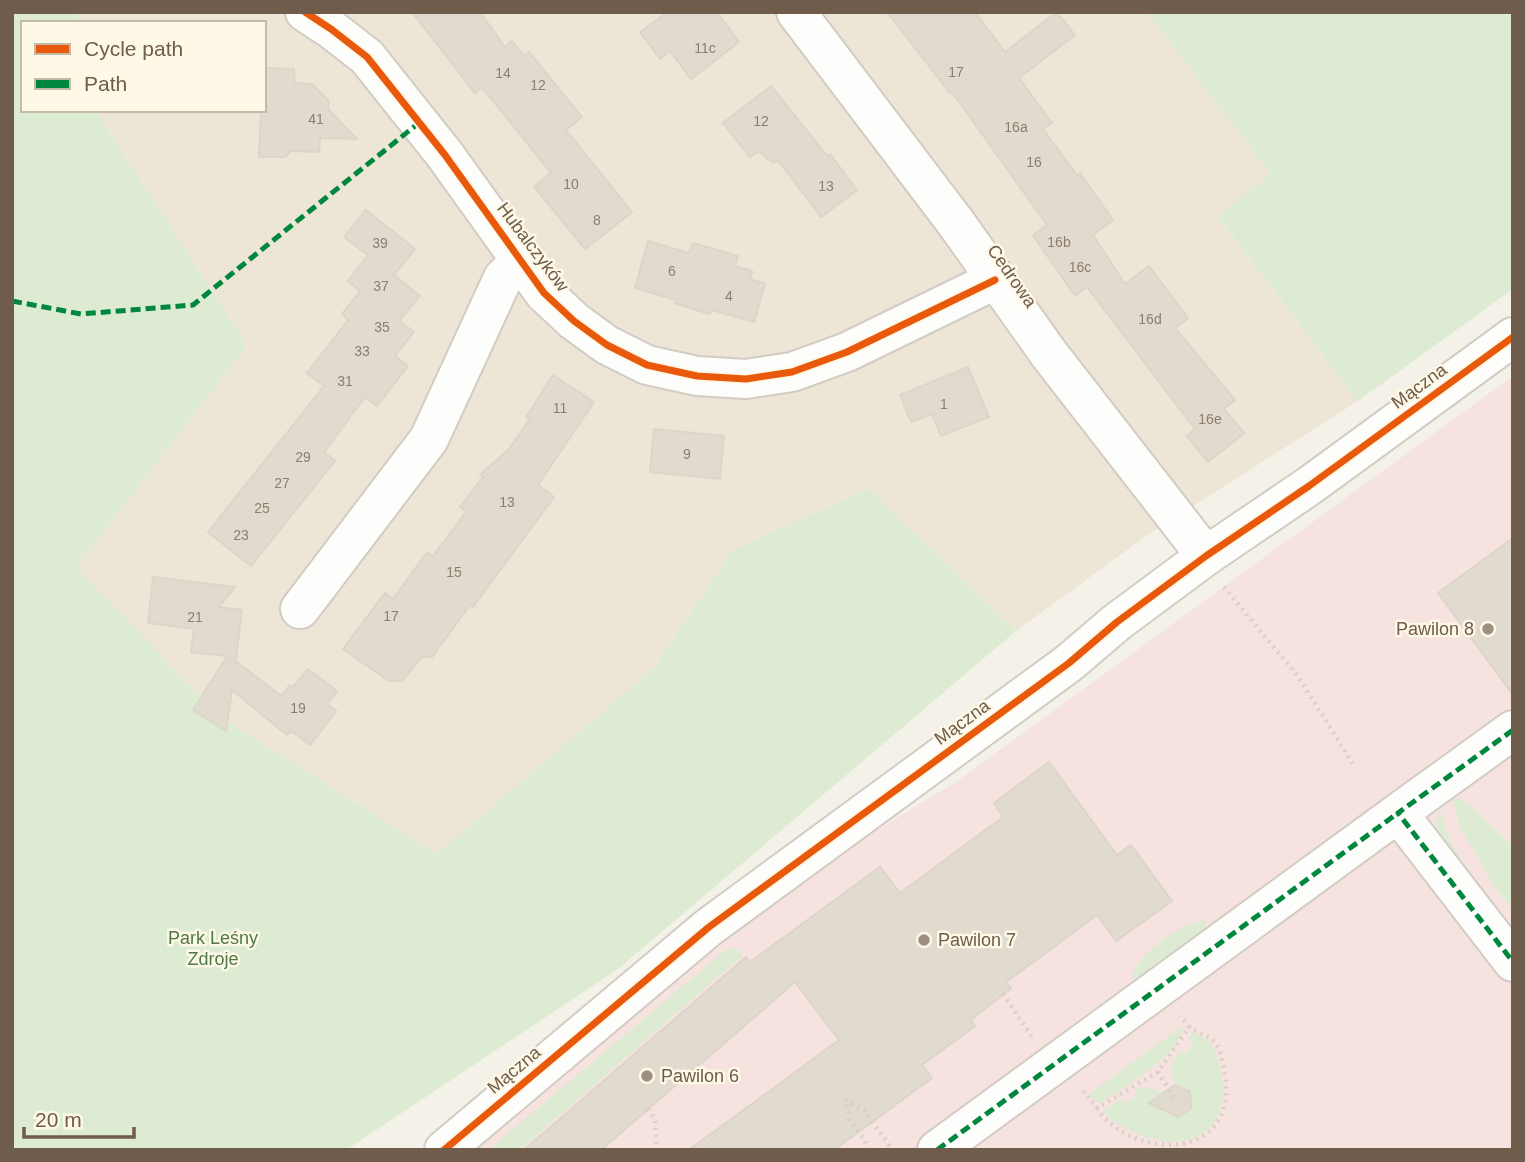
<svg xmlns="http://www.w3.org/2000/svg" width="1525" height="1162" font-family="Arial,sans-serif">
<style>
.residential{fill:#ede5d5}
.medical{fill:#f6e2de}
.green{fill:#deebd3}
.building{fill:#e0dacf;stroke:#ddd5ca;stroke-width:2}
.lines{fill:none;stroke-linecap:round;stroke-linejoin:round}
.minor-casing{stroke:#d2ccc3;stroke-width:42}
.path{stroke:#d6d0ca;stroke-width:4.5;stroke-dasharray:2 5;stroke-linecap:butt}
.minor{stroke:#fdfdfc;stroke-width:38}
.quiet{stroke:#00873e;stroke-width:5;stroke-dasharray:10 5;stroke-linecap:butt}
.cycleway-casing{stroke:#fef8e7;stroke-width:11}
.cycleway{stroke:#e8590c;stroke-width:7}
.poi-dot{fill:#9e9081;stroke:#fef8e7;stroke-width:2.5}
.labels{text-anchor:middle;stroke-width:5;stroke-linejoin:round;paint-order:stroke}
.number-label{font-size:14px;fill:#8d7e6e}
.street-label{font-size:18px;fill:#6f5c4a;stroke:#fef8e7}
.poi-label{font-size:18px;fill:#6f5c4a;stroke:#fef8e7;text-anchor:start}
.park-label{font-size:18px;fill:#4f7a46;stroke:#fef8e7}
</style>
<rect width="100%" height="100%" fill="#f4f1e8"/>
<!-- residential -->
<path class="residential" d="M72 12H1147L1271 174 1217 217 1358 401 1149 534 1016 631 869 489 734 549 654 668 437 854 220 717 76 567 247 345 95 110H264V23H78V14Z"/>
<!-- medical -->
<path class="medical" d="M1513 376V1150H465L762 899 956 782Z"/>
<!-- green -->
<path class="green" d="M12 12 78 14V23H23V110H95L247 345 76 567 220 717 437 854 654 668 734 549 869 489 1016 631 618 969 346 1150H12Z
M1147 12H1513V289L1358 401 1217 216 1271 174Z
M1458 798 1471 806 1513 846V910L1497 891 1460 827 1453 799Z
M1441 811C1445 839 1464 861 1478 886L1439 835 1435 821Z
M1202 920 1207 922 1205 930 1141 979 1131 978C1141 951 1175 928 1202 920Z
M728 948 737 949 743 955 520 1150H488Z
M1181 1027C1186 1052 1121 1090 1101 1102H1096L1089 1094Z
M1192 1032C1211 1039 1215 1048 1220 1067 1240 1156 1151 1158 1102 1111L1123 1099 1126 1103 1137 1096 1135 1091 1143 1086 1161 1092 1162 1109 1191 1106 1189 1091 1175 1083 1170 1067 1180 1050 1186 1054 1193 1041 1189 1038Z"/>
<!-- building -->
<path class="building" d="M412 12H480L505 47 512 41 524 56 529 52 582 117 566 130 632 212 585 249 534 187 551 173 482 87 475 93Z
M668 12H717L739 42 691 79 670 51 660 59 640 32Z
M887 12H975L1005 52 1057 12 1075 35 1019 78 1052 123 1043 129 1077 175 1080 173 1113 220 1093 235 1125 284 1149 266 1188 318 1175 328 1235 400 1224 409 1244 433 1208 462 1187 436 1195 429 1087 287 1075 296 1033 235 1047 225 952 92 950 93Z
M264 68 294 69 295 83 312 84 329 101 328 109 357 139 320 138 319 152 291 151 285 157H259L261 110H264Z
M771 86 828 157 830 154 857 190 821 217 778 160 773 163 758 151 750 157 723 123Z
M366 210 415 249 394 275 420 296 399 321 414 332 395 356 408 366 377 406 365 397 324 452 335 461 251 566 208 532 324 386 307 373 348 320 342 314 360 291 348 281 368 255 344 237Z
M648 241 689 253 693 243 738 256 735 266 752 271 750 279 765 284 754 322 712 310 710 314 693 309 675 303 676 300 635 288Z
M968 367 989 417 941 436 932 414 911 422 900 395Z
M553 375 594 402 538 485 554 497 473 607 470 605 432 657H422L402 681H389L343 649 385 593 393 599 427 552 433 556 466 512 460 507 483 477 480 475 509 449 530 419 526 417Z
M654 429 724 436 720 479 650 472Z
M1513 538V695L1438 593Z
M153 577 235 587 219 607 242 610 235 665 237 662 281 696 290 685 293 687 308 669 337 691 327 704 336 711 310 745 291 731 287 735 232 690 226 731 193 710 227 656 191 652 194 629 148 623Z
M1049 762 1117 855 1131 845 1172 901 1116 941 1097 915 1006 982 1011 988 971 1020 975 1026 922 1065 932 1078 834 1150H689L839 1040 795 982 601 1150H524L746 957 750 962 880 867 900 893 1003 817 994 803Z
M1175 1085 1190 1092 1191 1108 1178 1117 1149 1103Z"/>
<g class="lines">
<!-- minor casing -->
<g class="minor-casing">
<path id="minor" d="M305 12 331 29 367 57 445 155 544 293 574 321 607 345 647 365 697 376 746 379 792 372 847 352 995 280
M796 12 956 223 1049 354 1206 556
M300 609 429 439 503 278 520 261
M1513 730 1398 813 1513 962
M444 1150 709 927 1069 663 1117 622 1206 556 1309 486 1513 337
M937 1150 1398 813"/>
</g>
<!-- path -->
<path class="path" d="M1224 587 1297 675 1355 767
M1003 994 1032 1037
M1083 1091 1097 1108 1158 1072
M1174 1097 1158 1072 1189 1027 1180 1016
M1097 1108C1131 1161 1239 1162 1225 1075 1223 1066 1222 1052 1216 1044 1209 1035 1198 1033 1189 1027
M648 1109 655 1119 657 1150
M868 1150 865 1141 850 1120 845 1100 864 1111 893 1150"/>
<!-- minor -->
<use href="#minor" class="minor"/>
<!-- quiet -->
<path class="quiet" d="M12 301 81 314 193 305 420 122
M1513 730 1398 813 1513 962
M937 1150 1398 813"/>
<!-- cycleway casing -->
<g class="cycleway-casing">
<path id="cycleway" d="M305 12 331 29 367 57 445 155 544 293 574 321 607 345 647 365 697 376 746 379 792 372 847 352 995 280
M444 1150 709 927 1069 663 1117 622 1206 556 1309 486 1513 337"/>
</g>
<!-- cycleway -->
<use href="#cycleway" class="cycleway"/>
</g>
<!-- markers -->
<g class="poi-dot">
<circle cx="1488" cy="629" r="7"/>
<circle cx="924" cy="940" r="7"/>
<circle cx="647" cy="1076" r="7"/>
</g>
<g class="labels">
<!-- number labels -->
<g class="number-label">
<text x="705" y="53">11c</text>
<text x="956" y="77">17</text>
<text x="503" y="78">14</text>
<text x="538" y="90">12</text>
<text x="316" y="124">41</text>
<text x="761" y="126">12</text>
<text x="1016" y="132">16a</text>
<text x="1034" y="167">16</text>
<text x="571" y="189">10</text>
<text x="826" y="191">13</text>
<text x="597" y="225">8</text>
<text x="1059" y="247">16b</text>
<text x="380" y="248">39</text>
<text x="1080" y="272">16c</text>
<text x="672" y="276">6</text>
<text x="381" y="291">37</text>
<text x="729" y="301">4</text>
<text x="1150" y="324">16d</text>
<text x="382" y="332">35</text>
<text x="362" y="356">33</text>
<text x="345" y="386">31</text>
<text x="944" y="409">1</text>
<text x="560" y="413">11</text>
<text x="1210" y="424">16e</text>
<text x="687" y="459">9</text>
<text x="303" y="462">29</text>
<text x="282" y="488">27</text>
<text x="507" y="507">13</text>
<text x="262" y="513">25</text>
<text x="241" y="540">23</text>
<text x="454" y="577">15</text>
<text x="391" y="621">17</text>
<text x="195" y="622">21</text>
<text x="298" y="713">19</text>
</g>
<!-- street labels -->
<g class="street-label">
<text transform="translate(533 247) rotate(53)" y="6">Hubalczyków</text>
<text transform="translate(1012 276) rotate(55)" y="6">Cedrowa</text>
<text transform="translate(1419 386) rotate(-36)" y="6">Mączna</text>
<text transform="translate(962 722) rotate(-36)" y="6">Mączna</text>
<text transform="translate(514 1070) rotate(-40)" y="6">Mączna</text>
</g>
<!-- poi labels -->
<g class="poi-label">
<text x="1474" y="635" text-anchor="end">Pawilon 8</text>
<text x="938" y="946">Pawilon 7</text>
<text x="661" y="1082">Pawilon 6</text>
</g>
<!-- park labels -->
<g class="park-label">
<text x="213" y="944">Park Leśny<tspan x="213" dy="21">Zdroje</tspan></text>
</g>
</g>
<!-- border -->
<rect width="1525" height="1162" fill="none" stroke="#6f5c4a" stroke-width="28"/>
<!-- legend -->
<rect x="21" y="21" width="245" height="91" fill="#fef8e7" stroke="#c5baa8" stroke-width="2"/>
<rect x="35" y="44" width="35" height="10" fill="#e8590c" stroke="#c5baa8" stroke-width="2"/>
<text x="84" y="56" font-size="21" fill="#6f5c4a">Cycle path</text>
<rect x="35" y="79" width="35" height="10" fill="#00873e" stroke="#c5baa8" stroke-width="2"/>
<text x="84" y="91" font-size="21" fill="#6f5c4a">Path</text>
<!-- scale -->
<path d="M24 1127v10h110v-10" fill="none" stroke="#6f5c4a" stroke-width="3.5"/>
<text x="35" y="1127" font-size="21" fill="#6f5c4a" stroke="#fef8e7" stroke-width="5" paint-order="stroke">20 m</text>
</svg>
